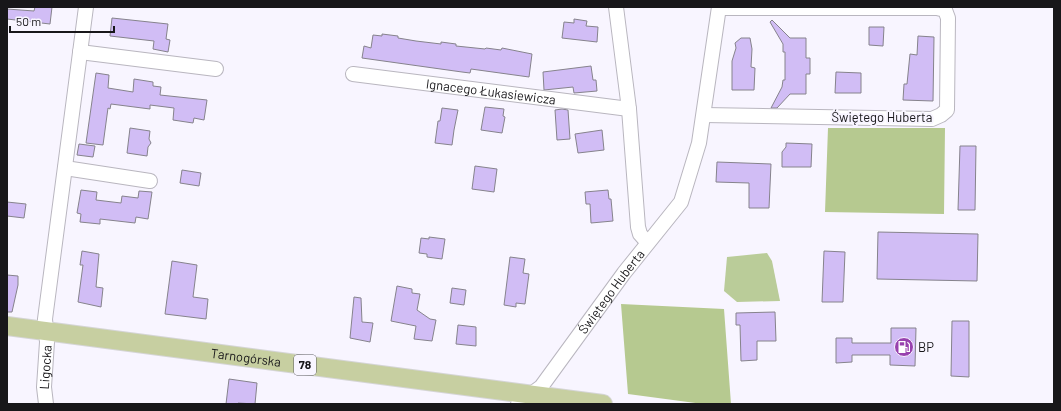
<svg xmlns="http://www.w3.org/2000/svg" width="1061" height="411" font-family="Barlow,sans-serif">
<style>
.green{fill:#bacc99}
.forest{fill:#b6c990}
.building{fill:#d1bdf5;stroke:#86838c}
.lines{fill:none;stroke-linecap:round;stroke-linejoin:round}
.minor-casing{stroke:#b9b6bf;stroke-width:16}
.major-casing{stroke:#d5d5d6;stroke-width:20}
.minor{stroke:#fff;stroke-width:14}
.major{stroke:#c7cfa1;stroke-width:18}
.labels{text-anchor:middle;stroke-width:4;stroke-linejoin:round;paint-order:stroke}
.shield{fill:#f8f5ff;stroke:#5b5a5f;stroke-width:1}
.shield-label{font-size:12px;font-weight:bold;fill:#18171a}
.street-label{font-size:13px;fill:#18171a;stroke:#f8f5ff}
.poi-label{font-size:13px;fill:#18171a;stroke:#f8f5ff;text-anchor:start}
</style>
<rect width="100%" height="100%" fill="#f8f5ff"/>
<path class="green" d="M767,253L772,261L780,301L737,302L724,291L727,257Z"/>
<path class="forest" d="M828,128H945L944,214L825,212Z
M621,304L724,309L731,404H703L628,394Z"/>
<path class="building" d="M35,7H52L50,24L7,19V9L34,11Z
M112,18L168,24L166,39L170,40L168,52L153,49L154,41L110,36Z
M574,19L587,21L586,26L598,27L597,42L562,38L564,22L574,23Z
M772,20L790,38H806V58H810V74H806V94H790L777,108H771L782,87L783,80H785V52H783V44L770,22Z
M869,27H884L883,46L869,45Z
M382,34L398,36V38L416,41L441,44V42L456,44V46L485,49L486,48L501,50L502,48L532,54L529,77L471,69L470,73L462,72L362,58L364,46L371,48L373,35L382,36Z
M918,36L934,37L933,101L903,100L904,84H907L910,54L917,55Z
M741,38H750L752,49L751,67L755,68L754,90H732V61L736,48L735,43Z
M591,66L593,80H596L597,91L574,93L573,87L544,90L543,72Z
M836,72L861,73V93H835Z
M96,73L109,75L108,88L133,92L134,79L153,82V86L161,87L160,95L207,100L204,120L194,118L193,123L173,120L174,108L150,105V109L111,104L110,109L108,108L103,145L86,143Z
M485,107L504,109L503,116L505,117L502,133L481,130Z
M442,108L458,110L454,130L452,145L435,143L438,121H440Z
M562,109L568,110L570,139L557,140L555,110Z
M130,128L150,131L149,139L151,143L148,147L147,156L127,153Z
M602,130L604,150L578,153L575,134Z
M786,143L812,144L811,167H782V152L786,147Z
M79,144L95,146L93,157L77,155Z
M960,146H976L975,210H958Z
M717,162L771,164L769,208H749V183L716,182Z
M475,166L497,169L494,192L472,189Z
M182,170L201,173L199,186L180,183Z
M81,190L97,192L96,200L121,203L122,196L138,198L139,191L152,192L148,219L136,217L135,223L100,219V224L80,222L81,214L77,213Z
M608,190L609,199H611L613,221L591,223L590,204H586L585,192Z
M7,202L26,204L24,218L7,216Z
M878,232L978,234L977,281L877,279Z
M429,237L445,239L442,259L427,257V254L419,253L421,238L429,239Z
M82,251L99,254L96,287L103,288L101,307L78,302L83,265H80Z
M824,251L845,252L843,302H822Z
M510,257L525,259L523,273L529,274L525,304L516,303V307L504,305Z
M172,261L197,265L193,297L208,299L206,319L165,314Z
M7,275L18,276V285L12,312H7Z
M397,286L412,289V293L420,294L417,310L430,319L436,320L432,341L414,339L416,326L391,321Z
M452,288L466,290L464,305L450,303Z
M354,297L361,298L362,322L373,323L370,342L350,338Z
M775,312L776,341H757V360L741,361L740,325H736V313Z
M952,321H969V377L951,376Z
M458,325L476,327V346L456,344Z
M891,328H916L915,366L890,365V355H852V362L836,363V338H852V343H891Z
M229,379L257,383L255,404L238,403V404H226Z"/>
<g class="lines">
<defs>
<g id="minor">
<path d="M616,7L629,109L638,227L640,234L647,242"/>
<path d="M80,52L216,69"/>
<path id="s1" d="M353,74L629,109"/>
<path d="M704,115L932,119L941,115L947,110L948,18L945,10L937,8H719"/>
<path d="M65,168L150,181"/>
<path id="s2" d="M46,404L44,387L47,342L45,319L86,7"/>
<path id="s3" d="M518,404L541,387L624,273L681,202L699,143L719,7"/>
</g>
<g id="major">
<path id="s4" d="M7,326L603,404"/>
</g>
</defs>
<use href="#minor" class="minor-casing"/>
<use href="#major" class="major-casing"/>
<use href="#minor" class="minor"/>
<use href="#major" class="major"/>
</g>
<defs>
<symbol id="fuel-disc" viewBox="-11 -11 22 22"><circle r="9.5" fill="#9841ae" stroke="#f8f5ff"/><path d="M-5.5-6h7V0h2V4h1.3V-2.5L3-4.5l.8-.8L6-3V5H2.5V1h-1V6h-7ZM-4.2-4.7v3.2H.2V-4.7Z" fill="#fff"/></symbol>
</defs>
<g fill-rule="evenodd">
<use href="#fuel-disc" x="893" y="336" width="22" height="22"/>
</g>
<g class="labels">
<rect class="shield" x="294" y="355" width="22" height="20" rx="3"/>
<g class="shield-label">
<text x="305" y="369">78</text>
</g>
<g class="street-label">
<text dy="5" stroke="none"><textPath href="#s1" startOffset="139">Ignacego Łukasiewicza</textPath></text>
<text x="882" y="122">Świętego Huberta</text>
<text dy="5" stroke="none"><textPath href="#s3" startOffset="147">Świętego Huberta</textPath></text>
<text dy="5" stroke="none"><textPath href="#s4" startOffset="241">Tarnogórska</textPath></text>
<text dy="5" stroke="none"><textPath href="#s2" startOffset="37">Ligocka</textPath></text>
</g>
<g class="poi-label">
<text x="918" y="352">BP</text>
</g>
</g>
<rect width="1061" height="411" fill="none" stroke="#18171a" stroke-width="16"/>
<path d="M10 26v6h104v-6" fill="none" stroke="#18171a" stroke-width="2"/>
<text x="16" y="26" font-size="12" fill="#18171a" stroke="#f8f5ff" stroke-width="3" paint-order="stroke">50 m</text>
</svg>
